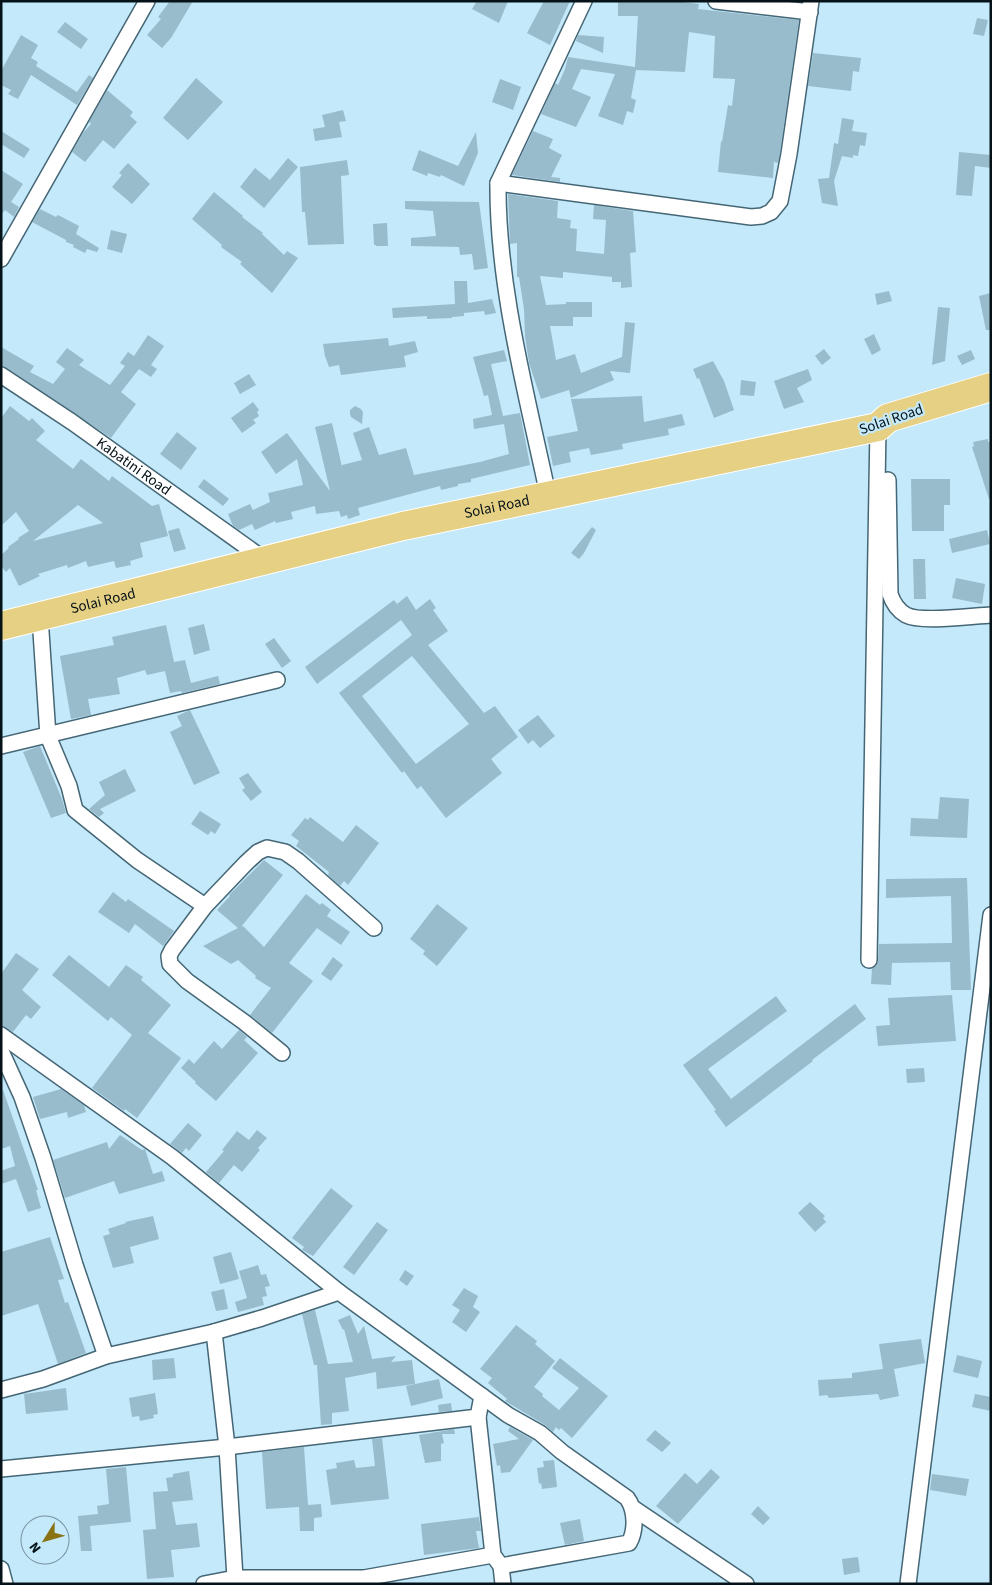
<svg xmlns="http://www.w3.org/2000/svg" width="992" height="1585" font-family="'Source Sans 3',sans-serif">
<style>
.building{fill:#98bccc;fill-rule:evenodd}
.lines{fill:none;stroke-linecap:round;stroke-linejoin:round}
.street-casing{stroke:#456675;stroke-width:18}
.highway-casing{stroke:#fff;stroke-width:30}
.street{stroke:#fff;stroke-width:15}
.highway{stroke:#e6d083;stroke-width:28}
.labels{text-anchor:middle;stroke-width:4.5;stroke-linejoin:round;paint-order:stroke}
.street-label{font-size:15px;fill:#051218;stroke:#c4e9fa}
</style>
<rect width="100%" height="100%" fill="#c4e9fa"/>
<path class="building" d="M170,1H193L171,38L162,48L147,35L161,19L158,17Z
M477,1H508L499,23L472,9Z
M544,1H570L550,45L527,33Z
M618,1H675L699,4L698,9L799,20L780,152L778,163L774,162L773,178L718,172L721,141L722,142L728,105L732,106L735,79L713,78L715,36L689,32L685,72L636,70L631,98L636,100L633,113L627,111L623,125L598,116L615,74L581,69L572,89L591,97L576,127L541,114L555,83L558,85L565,69L568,57L635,67L638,16H618Z
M977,18L988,20L984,36L973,34Z
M65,22L88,39L81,49L57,32Z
M21,35L38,45L31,58L38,62L36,66L77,92L89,75L93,78L77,105L31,75L18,99L8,94L11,90L1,85V71Z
M578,35L604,37L603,53L576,41Z
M813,53L861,58L859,72L853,71L851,91L808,86Z
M196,78L223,102L188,140L163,118Z
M500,79L521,87L513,110L492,102Z
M107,90L133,112L130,116L137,122L114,149L103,140L85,162L72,152L83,133L91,124L89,122Z
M343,110L346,121L339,122L342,137L315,141L313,129L325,127L322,115Z
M842,118L854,120L852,131L867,133L865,146L860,145L858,156L853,155V158L842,156L834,181L838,206L822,203L818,179L829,178L834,143L838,144Z
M1,131L30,149L24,158L1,144Z
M533,131L553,139L549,148L562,155L551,177L560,178V182L512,175Z
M476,132L478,153L464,186L441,175L440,177L428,173L427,176L412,170L419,150L458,166Z
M959,152L991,155V168L975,166L972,196L956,195Z
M288,158L298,167L264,208L240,187L255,168L270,180Z
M347,160L349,175L341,176L344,244L308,245L305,212H302L300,167Z
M128,163L150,184L132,204L112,187L122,175L119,173Z
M1,170L23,184L11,202L19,207L14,217L5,210L1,215Z
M214,192L243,216L242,217L263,233L262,234L284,255L287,251L298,258L272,293L240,264L242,262L221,247L222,245L192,219Z
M508,194L558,201L557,218L571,220L570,228L577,229L576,251L604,254L606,220L593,219L594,205L633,211L636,252L630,253L632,287L621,288V282H612V277L563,272V278L540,276L546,305L566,304V302H592V317H573V326H550L556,360L575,354L581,373L622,357L625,322L635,323L630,373L610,371L614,380L571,398L569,390L541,399L529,363L525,336L524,309L519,277H517V243L510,244Z
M405,201L479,202L488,268L474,270L472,254L460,255L459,247L411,246V238L436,236L433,211L405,209Z
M40,209L56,217L58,215L79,226L76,234L99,248L97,252L87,249L85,253L73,247L74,245L66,242V240L32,222Z
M387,223L388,246H376V245H374L373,224Z
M111,230L127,234L122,253L107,249Z
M454,281H467L468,303L492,299L496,313L485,315L484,311L464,313V316L452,317V318L427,319V316L393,318L392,308L455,304Z
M889,291L892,301L877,305L875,294Z
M991,293V330H986L979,296Z
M938,307L950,308L945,361L932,365Z
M874,334L881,350L872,355L864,339Z
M148,335L164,346L151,365L157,369L151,377L139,369L121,392L136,404L111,438L1,365V347L34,366L30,372L53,384L65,369L56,362L67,348L84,360L79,365L110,385L125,366L120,363L128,352L134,356Z
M388,338L389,346L415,341L418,352L404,356L406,367L341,375L339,365L329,367L325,356L323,344Z
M824,349L831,358L822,365L815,356Z
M504,350L507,361L491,364L503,416L520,413L530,465L471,479V482L458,484V486L441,490L440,486L358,508L360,515L348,519L347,515L341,517L339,511L316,514L315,506L291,512L293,519L276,523L275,521L255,530L252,524L239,530L233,526L228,514L250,504L253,510L270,502L268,493L303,485L297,459L276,474L261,452L287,433L330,491L315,427L332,423L342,467V465L362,460L353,433L369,427L379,455L406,448L414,475L480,462L509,454L504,424L474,429L473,419L492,415L488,395L484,396L473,357Z
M971,350L975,359L962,365L957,356Z
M713,361L724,381L734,410L714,418L699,378L697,379L693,369Z
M808,369L812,380L797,388L804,402L784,409L774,381Z
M249,374L256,385L240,394L234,383Z
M741,380L756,382L754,396L740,395Z
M642,396L644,422L682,414L685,425L668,429L669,435L622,444L623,449L591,455L589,448L569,452L571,462L553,466L547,437L578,431L571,399Z
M253,402L259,410L257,412L259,416L253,420L256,423L242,433L231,418Z
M10,406L29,421L32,418L45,431L36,440L73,469L81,459L109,481L112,476L152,506L159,504L168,536L140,543L143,557L130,561L131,565L116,568L114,561L88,567L86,561L68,568L67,565L38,574L40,576L19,586L10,568L6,572L1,566V555L9,548L8,547L19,539L18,538L29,531L16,512L1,526V418ZM78,505L103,523L33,541Z
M355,406L361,409L363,412L362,424L351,417L350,414V410Z
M177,432L197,448L181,470L160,454Z
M988,439V442L991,441V498L989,499L972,447L974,446L973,442Z
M204,479L229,499L223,506L198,487Z
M911,479H950V505H944V531H912Z
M592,527L596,530L584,553L579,559L571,553Z
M179,528L186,549L174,552L168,531Z
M987,530L990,544L952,553L949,539Z
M913,559H925L926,599H914Z
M956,578L985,584L982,604L952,598Z
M407,596L416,610L430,599L436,608L433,610L448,631L428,645L484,713L495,706L518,737L491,759L502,773L446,818L421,786L417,789L404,771L402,773L339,693L412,635L401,620L317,684L305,667L394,600L397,604ZM412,656L469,724L416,764L362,696Z
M204,624L210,650L194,655L188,628Z
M166,625L174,662L185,660L191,683L218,676L220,684L182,693L181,691L170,693L165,671L147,675L145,670L117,678L120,694L88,699L91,715L71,719L60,656L114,645L112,637Z
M274,638L291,661L282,668L265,644Z
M190,710L220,773L194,785L170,732L182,726L177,716Z
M538,715L555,736L540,748L533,740L528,744L518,730Z
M40,746L62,799L66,813L51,818L23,752Z
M125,769L136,791L100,809L104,813L99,817L89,809L105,795L99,782Z
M248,773L262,792L251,801L242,790L245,788L239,778Z
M940,797L969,799L967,838L910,836L911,818L938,819Z
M200,811L221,824L215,834L211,831L208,835L191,824Z
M310,817L343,842L356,825L379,843L348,885L344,881L340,886L328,875L329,872L296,846L299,841L291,835L305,818L308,820Z
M264,860L283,875L241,927L243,926L264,947L306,894L320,905L322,903L331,910L327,916L350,932L341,945L317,928L289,963L313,981L272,1033L250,1015L271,988L255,978L256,976L238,960L231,964L203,946L238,928L217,910L230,896L229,895Z
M967,878L971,990H951L950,962L892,963L891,985L871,984L872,969L877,965L878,961L879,944L952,943L951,896L886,898V879Z
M113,892L126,902L128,899L174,931L163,946L135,924L129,933L98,912Z
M437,904L468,928L437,966L423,954L425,951L410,939Z
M16,953L39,969L22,990L41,1007L31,1019L26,1015L13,1032L1,1026V974Z
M69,955L109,987L126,965L143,977L141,980L171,1005L148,1033L181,1058L137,1118L125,1109L124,1111L92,1088L132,1035L111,1017L108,1021L52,975Z
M333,957L343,965L331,981L321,974Z
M952,995L956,1041L878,1046L876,1026L890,1025L888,998Z
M776,996L787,1011L708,1069L731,1099L855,1004L866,1019L812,1060L813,1061L726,1127L714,1111L716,1110L683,1065Z
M239,1030L247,1037L244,1040L258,1053L216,1101L195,1083L196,1082L181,1068L189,1059L194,1064L214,1041L222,1049Z
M924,1068L925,1082L907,1083L906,1069Z
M61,1089L84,1105L86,1112L68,1118L67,1112L40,1119L33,1097Z
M3,1090L38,1190H36L41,1208L28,1212L16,1179L1,1184V1171L15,1166L10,1146L1,1149V1091Z
M188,1123L202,1135L189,1151L186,1148L182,1153L170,1144Z
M257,1130L267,1138L258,1148L260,1150L242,1172L234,1165L219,1183L206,1172L224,1151L222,1150L237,1131L249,1140Z
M120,1135L142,1150L145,1149L153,1174L162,1171L165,1181L119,1194L114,1181L65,1198L53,1160L107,1142L109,1149Z
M331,1188L353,1206L313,1256L302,1250L304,1247L292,1238Z
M810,1202L825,1216L823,1218L826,1222L815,1232L798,1213Z
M153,1216L159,1239L130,1247L134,1263L113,1268L103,1236L110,1234L108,1229L126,1223L125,1222Z
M377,1222L388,1230L354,1275L343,1267Z
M50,1237L64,1279L58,1280L65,1303L68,1302L86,1353L58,1364L38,1304L1,1316V1252Z
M231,1252L239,1279L220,1284L213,1257Z
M258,1265L261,1275L266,1274L270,1286L265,1287L267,1296L262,1297L264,1305L238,1312L235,1302L247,1298L239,1271Z
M405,1270L414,1276L407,1286L399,1280Z
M464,1288L478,1296L473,1307L480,1312L466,1332L452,1322L460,1310L452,1305Z
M224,1289L228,1309L216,1311L211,1292Z
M315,1310L328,1364L353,1362L344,1329L343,1330L338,1320L350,1315L358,1334L364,1326L372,1359L396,1356L391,1362L412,1360L415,1384L377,1389L376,1372L345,1378L349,1411L332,1413V1424L321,1425L317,1365H314L302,1314Z
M516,1325L537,1341L535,1344L555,1361L534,1387L543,1394L542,1396L559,1410L579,1388L552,1368L560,1358L608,1396L572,1438L561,1428L559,1430L556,1427L553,1432L545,1425L505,1401L507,1399L488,1383L492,1378L480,1369Z
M921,1339L925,1363L894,1369L899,1396L880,1400L878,1394L829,1398L827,1395L819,1396L818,1380L852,1378V1373L883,1369L879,1344Z
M957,1355L982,1361L978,1378L953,1372Z
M174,1358L176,1378L153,1380L152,1360Z
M439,1379L443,1398L411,1406L406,1386Z
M66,1388L68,1410L26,1414L24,1394Z
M155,1393L158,1414L153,1415L154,1418L140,1421L139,1416L132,1417L129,1398Z
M975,1394L991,1397V1411L972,1407Z
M451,1403L452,1411L439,1412L438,1405Z
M510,1427L533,1440L510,1472L501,1473L500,1465L497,1466L493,1444L519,1439L508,1431Z
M454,1429L455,1434H442L444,1443L441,1444V1461L425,1463L419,1435Z
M655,1430L671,1443L662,1452L646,1440Z
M382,1438L389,1499L331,1505L326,1470L337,1468L336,1463L354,1460L356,1468L375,1466L372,1439Z
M304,1447L308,1505L321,1504L322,1517L314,1518V1531H300L299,1507L266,1509L262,1452Z
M554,1460L557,1487L542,1489L541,1483L539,1484L537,1468L544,1467L543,1461Z
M126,1467L131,1522L90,1526L92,1551H81L78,1516L98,1514L97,1506L109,1504L106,1469Z
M711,1469L720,1477L678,1524L656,1506L685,1473L697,1484Z
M189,1471L193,1500L172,1502L176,1525L197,1523L200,1547L171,1550L174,1577L147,1579L143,1530L156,1529L153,1492L168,1491L166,1478L173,1477V1474Z
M932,1474L969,1479L966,1496L930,1490Z
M758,1506L770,1518L763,1525L751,1514Z
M479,1517L481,1531H476L479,1548L424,1555L421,1524Z
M580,1519L584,1541L565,1545L560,1523Z
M858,1557L860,1572L844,1575L842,1559Z"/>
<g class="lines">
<defs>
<g id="street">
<path d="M716,1L810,12"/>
<path d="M498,183L751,217L762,216L771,212L780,201L789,154L811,1"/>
<path d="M1,259L147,1"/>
<path id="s1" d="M1,375L72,422L265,560"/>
<path d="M888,480L890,594C893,603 897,610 906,615C921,623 971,616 991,615"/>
<path d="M548,495C527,395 497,286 498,183L584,1"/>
<path d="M40,617L48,736L69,786L75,810L137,860L205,906"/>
<path d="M1,746L277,680"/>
<path d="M869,960L878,427"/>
<path d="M1,1035L172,1157L339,1292L508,1415L540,1433L562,1452L627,1498C636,1510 636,1531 629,1543L501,1566"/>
<path d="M1,1051L22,1097L43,1158L75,1265L106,1356"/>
<path d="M282,1053L244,1022L187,981L170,964L169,956L172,950L205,906L246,863L258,852L267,848L285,852L298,861L374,928"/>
<path d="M214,1332L227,1447L235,1578"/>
<path d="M1,1390L43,1379L106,1356L214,1332L262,1318L339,1292"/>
<path d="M478,1417L493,1555L501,1566L503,1584"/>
<path d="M1,1469L227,1447L478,1417L482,1396"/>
<path d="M633,1508L746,1584"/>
<path d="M1,1569L5,1584"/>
<path d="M204,1584L235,1578H364L493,1555"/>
<path d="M908,1584L991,915"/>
</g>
<g id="highway">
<path id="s2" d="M1,626L403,526L878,427L888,418L991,387"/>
</g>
</defs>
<use href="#street" class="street-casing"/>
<use href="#highway" class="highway-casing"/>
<use href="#street" class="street"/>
<use href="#highway" class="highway"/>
</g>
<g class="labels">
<g class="street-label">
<text transform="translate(891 419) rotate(-19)" y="5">Solai Road</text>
<text dy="5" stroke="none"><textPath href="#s1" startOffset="161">Kabatini Road</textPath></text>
<text dy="5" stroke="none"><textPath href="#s2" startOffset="510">Solai Road</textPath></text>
<text dy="5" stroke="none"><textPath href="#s2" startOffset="105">Solai Road</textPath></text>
</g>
</g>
<rect width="992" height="1585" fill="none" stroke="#051218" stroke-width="5"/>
<g transform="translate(45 1540) rotate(233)"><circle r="24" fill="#c4e9fa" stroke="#7893a0"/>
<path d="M0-4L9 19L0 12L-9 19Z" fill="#897214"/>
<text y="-8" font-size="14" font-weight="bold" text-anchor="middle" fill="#051218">N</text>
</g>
</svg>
